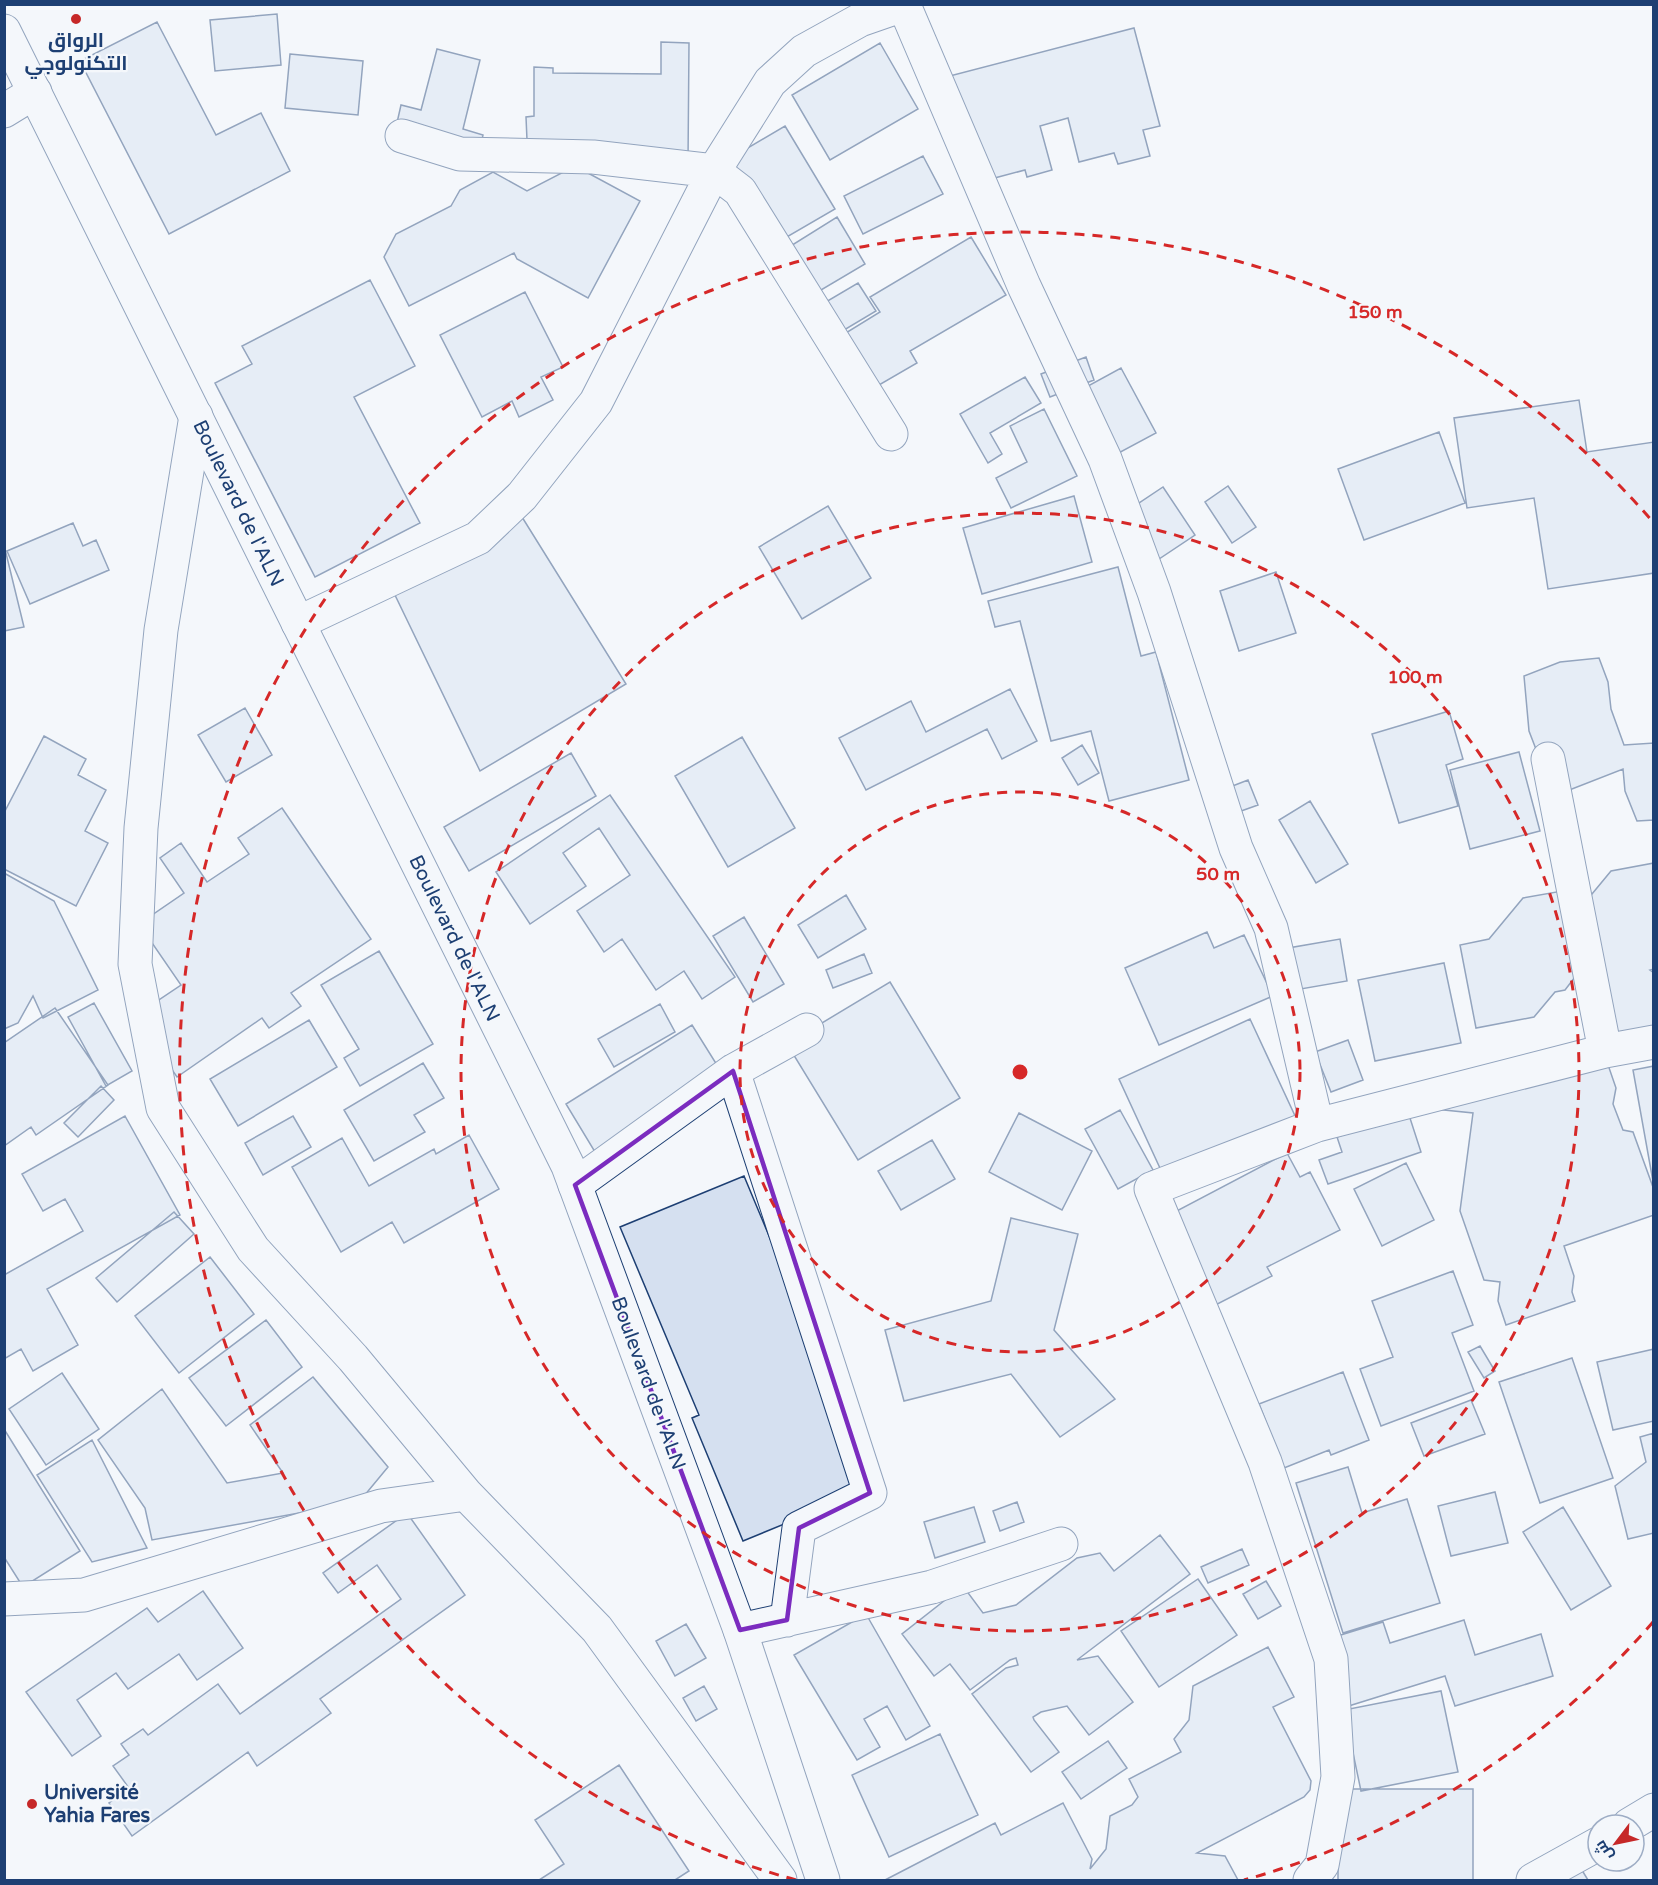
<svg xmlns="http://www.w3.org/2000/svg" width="1658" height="1885" font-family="'Varela Round',Cairo,sans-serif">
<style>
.building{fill:#d5e0f0;stroke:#1d3f73;stroke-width:1.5}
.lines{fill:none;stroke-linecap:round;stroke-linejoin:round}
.minor-casing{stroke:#1d3f73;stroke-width:35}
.primary-casing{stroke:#1d3f73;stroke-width:35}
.minor{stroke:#f4f7fb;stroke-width:33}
.primary{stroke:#f4f7fb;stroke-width:33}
.marked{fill:none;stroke:#7b2cbf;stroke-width:4.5;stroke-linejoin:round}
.ring{fill:none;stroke:#d62828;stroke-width:3;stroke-dasharray:10 8}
.poi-dot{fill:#c62828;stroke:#f4f7fb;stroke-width:2}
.labels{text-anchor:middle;stroke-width:4.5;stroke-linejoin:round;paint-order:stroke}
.poi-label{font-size:20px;font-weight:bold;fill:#1d3f73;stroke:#f4f7fb}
.street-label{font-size:20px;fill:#1d3f73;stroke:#f4f7fb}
.centre{fill:#d62828;stroke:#f4f7fb;stroke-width:3}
.ring-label{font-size:18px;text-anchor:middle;font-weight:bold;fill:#d62828;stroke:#f4f7fb;stroke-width:4.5;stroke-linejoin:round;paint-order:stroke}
</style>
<rect width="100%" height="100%" fill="#f4f7fb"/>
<path class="building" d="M277,14L281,65L215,71L210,20Z
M157,22L216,135L261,113L290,171L169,234L80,61Z
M1134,28L1160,126L1143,130L1150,156L1118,164L1114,153L1079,162L1068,118L1040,126L1052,170L1027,177L1025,170L987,180L942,78Z
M661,42L689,43L688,162L527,140L526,117L534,116V67L553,68V73L661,74Z
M880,43L918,109L830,160L792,95Z
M437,49L480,60L463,129L483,135L478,157L394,136L401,105L421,110Z
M290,54L363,61L358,115L285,108Z
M785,126L835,209L761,252L712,169Z
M923,156L943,194L863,234L844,196Z
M575,166L640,201L588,298L517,259L514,253L409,306L384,257L396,234L451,206L460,190L493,172L527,191Z
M837,217L865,264L816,293L789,247Z
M971,237L1006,295L910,351L917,363L867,392L836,339L880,312L870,297Z
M370,280L415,366L354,397L420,523L315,577L215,383L252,364L242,346Z
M858,283L876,311L819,345L802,316Z
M525,292L563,367L541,377L553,400L519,417L512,401L482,417L440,335Z
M1086,357L1094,380L1050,397L1041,374Z
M1121,368L1156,433L1100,463L1066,398Z
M1025,377L1041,403L990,433L1002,454L988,463L960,414Z
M1579,400L1587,452L1654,442V573L1548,589L1534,498L1467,508L1454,418Z
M1044,409L1077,476L1011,508L996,478L1027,462L1010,426Z
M1439,432L1465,503L1364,540L1338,469Z
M1228,486L1256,527L1232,543L1205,502Z
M1163,487L1195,535L1144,569L1112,521Z
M1074,496L1092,562L982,594L963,528Z
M828,506L871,578L802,619L759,547Z
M522,517L626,684L480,771L394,593Z
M73,523L83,546L96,540L109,570L30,604L7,551Z
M4,545L24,627L4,631Z
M1118,567L1141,656L1156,652L1189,780L1109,801L1091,731L1051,741L1020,621L995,627L988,601Z
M1276,572L1296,633L1239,651L1220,591Z
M1599,658L1608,682L1611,709L1624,745L1654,743V820L1637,821L1625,791L1623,769L1554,796L1529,731L1524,676L1560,662Z
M1010,689L1037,741L1002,759L987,729L866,790L839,738L911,701L926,732Z
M245,708L272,755L226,782L198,735Z
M1449,711L1463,759L1446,765L1458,806L1399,823L1372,734Z
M44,736L86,759L78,775L106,790L85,831L108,843L76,906L4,869V813Z
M742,737L795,828L728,867L675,776Z
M1082,745L1099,773L1078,785L1062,758Z
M1519,752L1540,831L1470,849L1450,770Z
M571,753L596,796L469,871L444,827Z
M1248,780L1258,805L1213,821L1204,797Z
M610,795L735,977L702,999L684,971L656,990L622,939L604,952L577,911L630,875L599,828L563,853L586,886L530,924L496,872Z
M1310,801L1348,864L1316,883L1279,820Z
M282,808L371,939L291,993L301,1006L269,1028L262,1018L177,1077L135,1016L181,985L139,924L184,893L160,858L181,843L207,882L249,854L238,838Z
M1654,863V969L1650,970L1654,973V1025L1648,1032L1596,1042L1578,973L1565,990L1555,992L1534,1017L1476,1028L1460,945L1489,939L1523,898L1562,891L1568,923L1611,871Z
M4,873L54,901L98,990L43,1018L33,996L18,1023L4,1029Z
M846,895L866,929L818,958L798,925Z
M744,917L784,984L753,1002L713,936Z
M1207,932L1214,948L1244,935L1273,996L1159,1045L1125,968Z
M1340,939L1347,981L1272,994L1265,952Z
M379,951L433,1044L360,1086L344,1058L359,1049L321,985Z
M864,954L872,973L833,988L826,970Z
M1444,963L1461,1043L1375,1061L1358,980Z
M890,982L960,1098L858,1160L787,1044Z
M94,1003L132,1071L106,1086L68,1017Z
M660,1004L675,1032L614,1067L598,1039Z
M55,1008L108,1085L36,1135L31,1127L4,1146V1043Z
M1250,1019L1296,1118L1165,1179L1119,1079Z
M309,1020L337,1067L238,1126L210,1079Z
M692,1025L722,1073L595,1152L566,1104Z
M1348,1040L1363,1080L1331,1092L1315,1052Z
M1606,1059L1616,1088L1613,1104L1623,1130L1633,1132L1654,1190V1215L1564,1246L1574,1276L1572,1292L1575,1301L1506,1325L1498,1301L1500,1282L1484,1280L1460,1211L1473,1113L1434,1109Z
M423,1063L444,1098L414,1115L425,1132L374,1161L344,1110Z
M1654,1066V1187L1633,1070Z
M101,1086L114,1100L78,1137L64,1123Z
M1120,1110L1153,1170L1118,1189L1085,1129Z
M1408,1112L1421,1152L1328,1184L1319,1160L1342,1152L1337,1137Z
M1019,1113L1092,1151L1062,1210L989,1172Z
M125,1116L180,1215L47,1289L78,1345L33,1371L21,1349L4,1359V1275L83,1231L65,1199L43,1211L22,1174Z
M293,1116L311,1147L263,1175L245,1143Z
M469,1135L499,1189L404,1243L392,1222L341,1252L292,1167L342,1138L369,1186L434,1149L436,1154Z
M932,1140L955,1179L901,1210L878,1171Z
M1287,1153L1300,1177L1310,1172L1340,1230L1267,1267L1272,1276L1196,1315L1150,1225Z
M1406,1163L1434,1220L1382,1246L1354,1189Z
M744,1176L874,1487L743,1541L692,1418L699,1415L620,1227Z
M174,1212L194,1234L117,1302L96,1278Z
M1011,1218L1078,1234L1054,1330L1115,1399L1060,1437L1011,1374L904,1401L885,1330L991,1301Z
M210,1257L254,1314L179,1373L135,1316Z
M1453,1271L1473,1325L1452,1333L1474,1391L1381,1426L1360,1369L1393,1357L1372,1301Z
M266,1320L302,1367L226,1426L189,1378Z
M1480,1346L1495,1371L1484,1378L1468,1352Z
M1654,1349V1421L1613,1430L1597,1362Z
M1572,1358L1613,1478L1540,1503L1499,1382Z
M1343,1372L1369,1440L1331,1455L1329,1450L1284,1468L1259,1404Z
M62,1373L99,1429L46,1465L9,1409Z
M313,1377L388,1467L359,1502L152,1540L145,1508L98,1440L162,1389L227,1483L283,1473L250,1425Z
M1471,1400L1485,1434L1424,1456L1411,1423Z
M4,1429L80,1551L23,1587L4,1557Z
M1654,1433V1533L1628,1539L1615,1486L1646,1462L1640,1437Z
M92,1440L147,1548L92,1562L37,1475Z
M1348,1467L1362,1513L1407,1499L1440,1603L1343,1633L1296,1483Z
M1495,1492L1508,1543L1451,1556L1438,1506Z
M1017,1502L1024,1522L1000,1531L993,1511Z
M974,1507L985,1542L935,1558L924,1522Z
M1563,1507L1611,1586L1571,1610L1523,1532Z
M407,1513L465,1595L320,1699L331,1713L257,1766L248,1752L132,1836L109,1803L129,1788L113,1766L129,1755L121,1744L143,1729L148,1735L218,1684L240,1714L401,1599L377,1565L338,1593L323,1573Z
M1160,1535L1190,1574L1077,1660L1098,1656L1133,1702L1089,1735L1067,1706L1041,1712L1033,1717L1034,1720L1059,1752L1031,1772L972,1694L1006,1668L1018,1665L1016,1658L1010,1660L970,1690L950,1664L934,1676L902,1634L963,1586L983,1613L1016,1605L1077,1558L1100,1553L1114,1571Z
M1242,1549L1249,1565L1208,1583L1201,1567Z
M1198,1579L1237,1635L1159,1687L1121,1631Z
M1266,1581L1281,1606L1258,1619L1243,1594Z
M203,1591L243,1648L197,1680L179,1654L128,1689L116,1673L77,1700L101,1736L72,1756L26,1692L147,1608L158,1622Z
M866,1614L930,1726L906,1740L887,1706L864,1719L880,1747L857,1760L794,1655Z
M1464,1620L1475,1655L1541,1634L1553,1676L1455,1706L1445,1676L1339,1709L1318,1642L1383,1622L1390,1643Z
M686,1624L706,1658L675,1676L656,1641Z
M1268,1647L1294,1697L1273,1707L1311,1781L1310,1790L1304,1797L1197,1853L1225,1856L1238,1880H885L995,1823L1001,1835L1063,1803L1092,1859L1090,1869L1106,1849L1110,1816L1132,1805L1138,1797L1129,1779L1181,1752L1174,1739L1189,1720L1193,1686Z
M704,1686L717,1709L696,1721L683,1698Z
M1441,1691L1458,1772L1361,1791L1344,1710Z
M940,1734L978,1815L889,1857L852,1775Z
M1108,1741L1127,1768L1081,1799L1062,1772Z
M619,1765L689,1871L675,1880H539L564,1864L535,1820Z
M1338,1789H1473V1880H1338Z
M1577,1862L1588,1880H1545Z"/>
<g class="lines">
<defs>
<path id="minor" d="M900,4L904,5L1024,286L1105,459L1154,592L1236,848L1271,928L1317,1125
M4,111L35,92
M402,136L460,154L593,157L714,171L740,191L891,434
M196,416L161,630L141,828L135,964L163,1108L253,1249L353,1358L466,1494L597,1629L780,1880
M298,623L478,538L522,496L596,402L714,171L770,82L804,51L860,20L906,4
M1548,759L1605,1051
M733,1071L870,1493L799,1528L787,1620
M575,1185L733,1071L807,1030
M4,1599L84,1595L381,1506L466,1494
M740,1630L932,1587L1061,1544
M1629,1825L1654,1810
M1310,1880L1322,1865L1338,1777L1331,1659L1265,1462L1151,1189L1317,1125L1605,1051L1654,1042
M1533,1880L1598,1844"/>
<path id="primary" d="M4,31L568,1166L740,1630L823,1880"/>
</defs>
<use href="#minor" class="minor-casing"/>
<use href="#primary" class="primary-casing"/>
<use href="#minor" class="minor"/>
<use href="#primary" class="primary"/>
</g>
<path d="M0 0H1658V1885H0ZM733,1071L870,1493L799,1528L787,1620L740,1630L575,1185Z" fill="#f4f7fb" fill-opacity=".55" fill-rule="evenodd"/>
<path class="marked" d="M733,1071L870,1493L799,1528L787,1620L740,1630L575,1185Z"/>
<g class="ring">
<circle cx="1020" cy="1072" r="280"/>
<circle cx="1020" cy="1072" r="559"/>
<path d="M1653 1622A839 839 0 0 1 1244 1880M796 1880A839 839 0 1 1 1653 522"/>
</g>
<g class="poi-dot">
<circle cx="76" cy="19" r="6"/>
<circle cx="32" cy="1804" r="6"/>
</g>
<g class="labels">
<g class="poi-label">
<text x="76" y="47">الرواق<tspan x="76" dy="23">التكنولوجي</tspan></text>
<text x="44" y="1799" text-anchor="start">Université<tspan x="44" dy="23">Yahia Fares</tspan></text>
</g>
<g class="street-label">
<text transform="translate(239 503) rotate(64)" y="7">Boulevard de l'ALN</text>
<text transform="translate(455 938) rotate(64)" y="7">Boulevard de l'ALN</text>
<text transform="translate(649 1383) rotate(70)" y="7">Boulevard de l'ALN</text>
</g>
</g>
<circle cx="1020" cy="1072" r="9" class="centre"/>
<g class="ring-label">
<text x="1375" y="318">150 m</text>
<text x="1415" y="683">100 m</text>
<text x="1218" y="880">50 m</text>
</g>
<rect width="1658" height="1885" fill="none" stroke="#1d3f73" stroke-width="12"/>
<g transform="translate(1616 1843) rotate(238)"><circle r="28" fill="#f4f7fb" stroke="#9eadc5" stroke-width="1.5"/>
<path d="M0-4.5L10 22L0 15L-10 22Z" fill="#c62828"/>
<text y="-9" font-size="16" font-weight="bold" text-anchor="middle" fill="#1d3f73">ش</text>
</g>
</svg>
